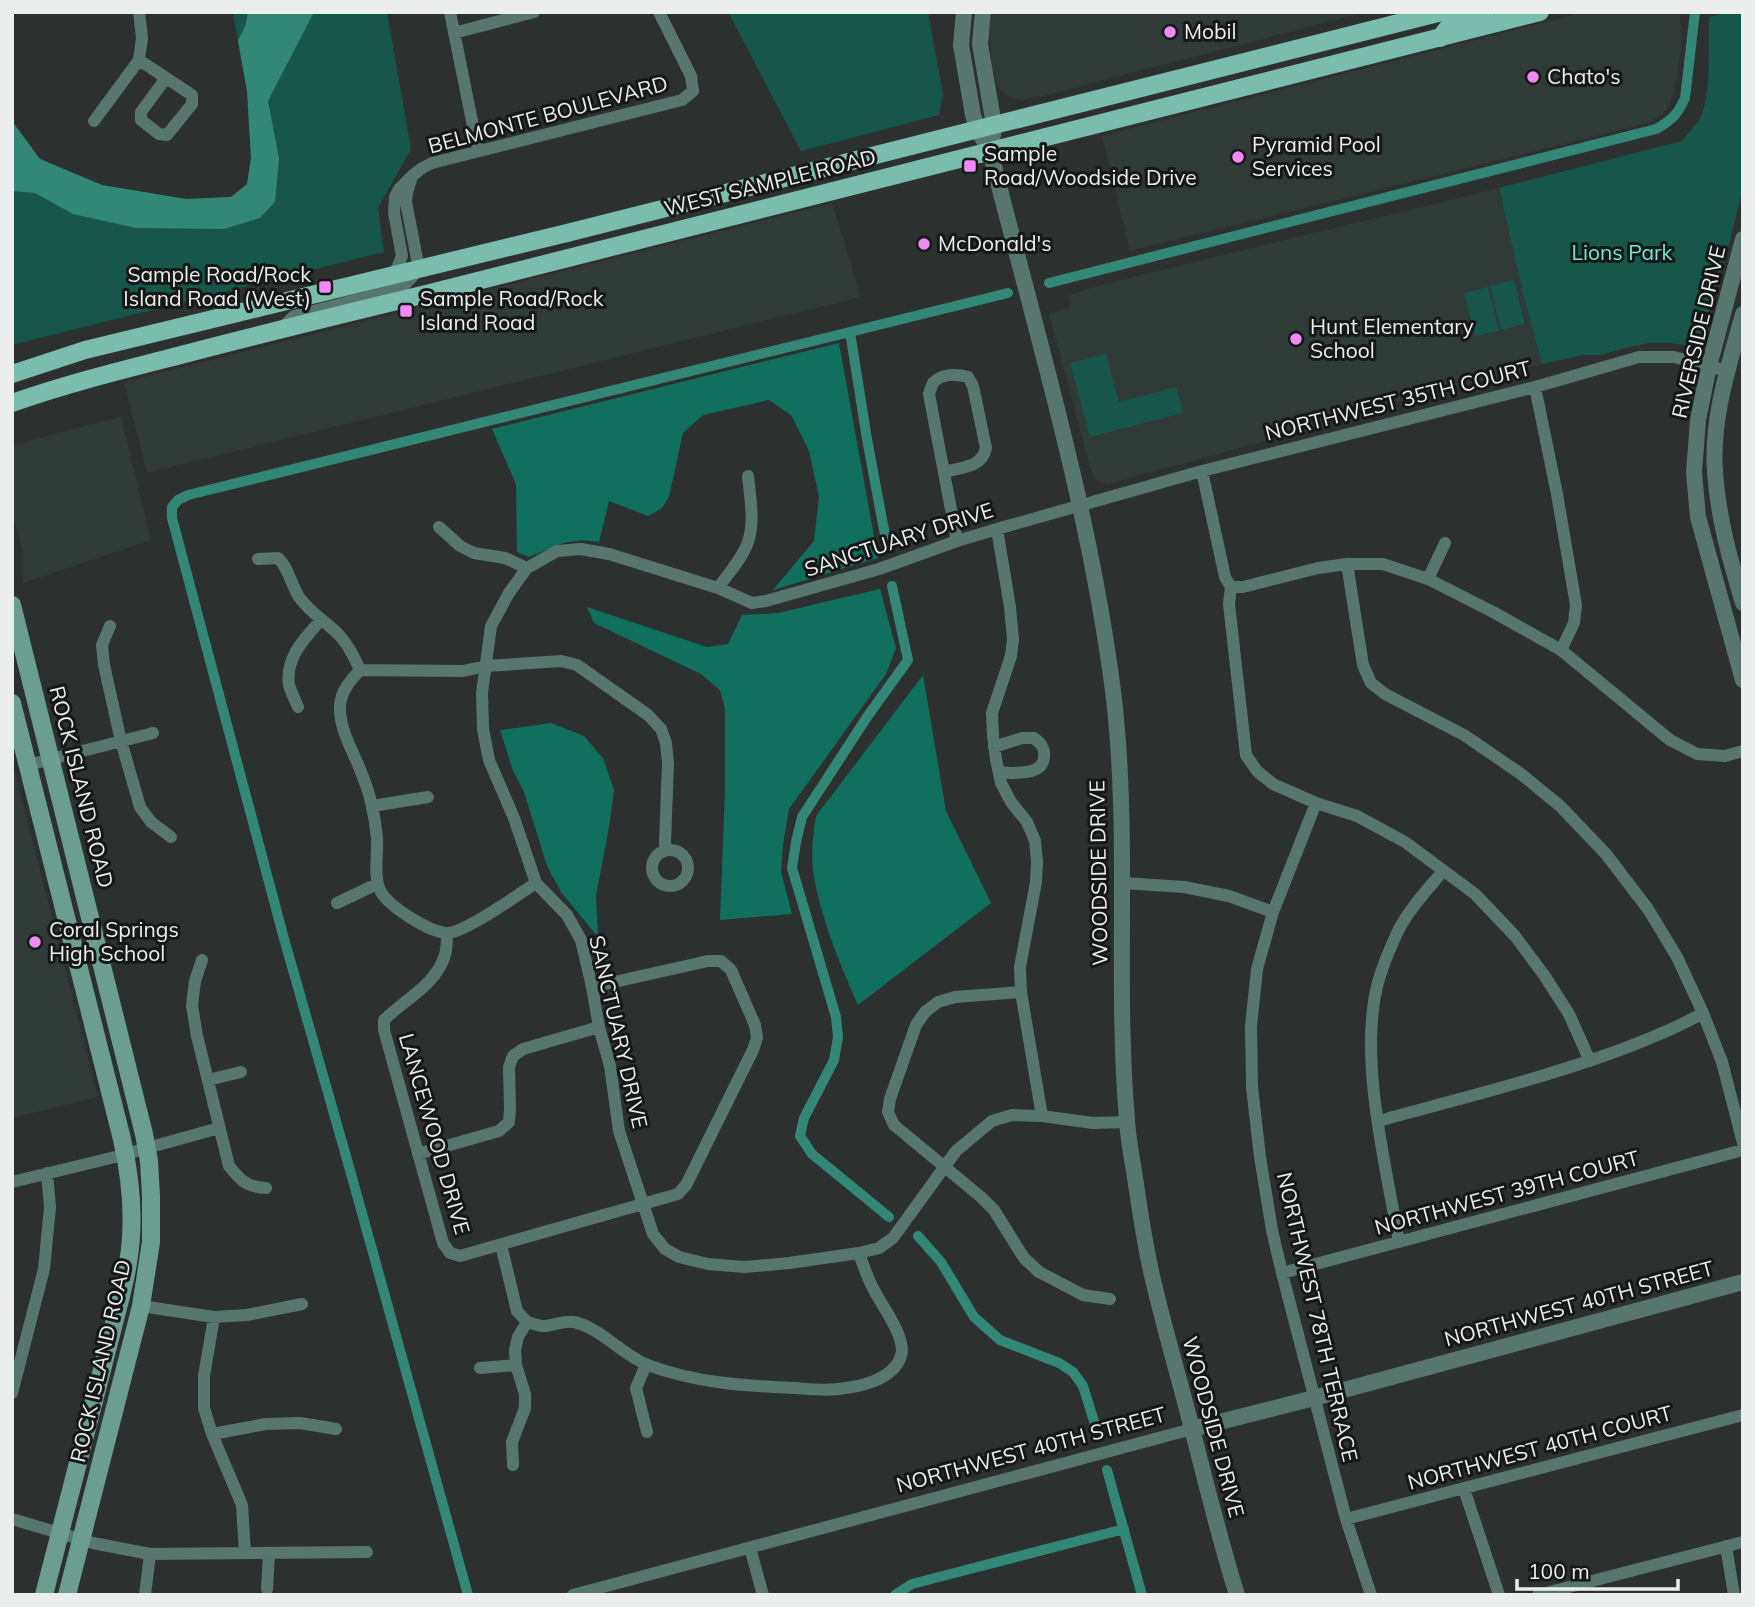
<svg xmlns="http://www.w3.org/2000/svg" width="1755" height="1607" font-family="Mulish,sans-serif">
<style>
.built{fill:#303b38}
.green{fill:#16574a}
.forest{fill:#116f5e}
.water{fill:#338775}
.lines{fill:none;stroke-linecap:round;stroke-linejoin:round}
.canal{stroke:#338775;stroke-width:10}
.minor{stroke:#57776e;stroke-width:12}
.tertiary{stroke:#57776e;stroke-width:16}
.secondary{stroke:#6b9e91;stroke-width:18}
.primary{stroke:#7abdac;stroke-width:18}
.poi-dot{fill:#f28af3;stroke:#161817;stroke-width:2.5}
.labels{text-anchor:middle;stroke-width:6;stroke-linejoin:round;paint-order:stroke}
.poi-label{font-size:21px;fill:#eceeed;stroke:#161817;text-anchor:start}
.street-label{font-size:21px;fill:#eceeed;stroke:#161817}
.park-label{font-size:21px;fill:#72eacf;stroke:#161817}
</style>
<rect width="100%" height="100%" fill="#2c302f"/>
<path class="built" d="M992,12H1366L1050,94L1021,100L1007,96L998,87L992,64L989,32Z
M1584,12H1679L1681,25V50L1677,79L1670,104L1663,114L1648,123L1130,251L1102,136Z
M1499,188L1524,298L1542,364L1360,411L1334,419L1331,426L1281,437L1107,484L1093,478L1049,314L1070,308L1068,295L1108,283Z
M832,203L861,297L147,473L124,382Z
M121,417L151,540L23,583V552L12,511V445Z
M12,760L98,1097L12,1118Z"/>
<path class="green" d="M233,12H387L411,149L378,208L384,252L12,345V121L40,159L102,185L186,199L231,197L247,184L251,158L247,91Z
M728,12H928L943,94L939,115L801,151Z
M1729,12H1743V189L1729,244L1701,338L1693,346L1670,343H1649L1625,348L1601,355H1583L1542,364L1524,298L1499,188L1682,141C1687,134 1694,127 1699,120C1712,98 1708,43 1709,17Z
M1514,280L1525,324L1501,330L1490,286Z
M1488,287L1499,331L1475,336L1464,293Z
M1106,354L1119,402L1176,387L1183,413L1090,437L1070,363Z"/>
<path class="forest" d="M839,343L878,558L773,590L814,541L819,497L809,451L791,415L769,400L703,415L683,433L669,497L662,508L648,516L609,501L599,542L581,540L563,543L529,557L517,552L516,484L492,429Z
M880,589L896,648L886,674L789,809L783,844L781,871L792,914L720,920L725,789V709L720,690L701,674L594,623L587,607L707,647L728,644L742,615L778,613Z
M923,675L946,811L991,903L858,1005C839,962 820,917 813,871C811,853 813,834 816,816Z
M551,723L584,736L603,758L614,790L609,827L596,896L598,937L561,892L547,866L524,792L513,771L500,730Z"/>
<path class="water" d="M248,12H314L268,101L279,158L275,202L260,218L224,229L136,228L73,214L35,193L12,191V121L40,159L102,185L186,199L231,197L247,184L251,158L247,91L238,41L246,24Z"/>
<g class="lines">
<path class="canal" d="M1049,283L1656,129C1671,121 1678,114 1685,98L1695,12
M850,332L867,439L887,546
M889,1217L812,1154L800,1136L804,1118L834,1060L838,1037L836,1017L792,868L796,842L802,817L867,717L908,660L892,586
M918,1236L941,1262L974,1317L1000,1340L1059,1363L1073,1372L1083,1386L1098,1434
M1107,1470L1142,1595
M468,1595L350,1170L283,935L172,518V507L178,500L188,495L1008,293
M895,1595L912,1584L1124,1529"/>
<path class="minor" d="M450,12L478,151
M454,33L534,12
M139,60L192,95V104L167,135L159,134L141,120V112L166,78
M94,121L139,60L142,38L139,12
M394,275L402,256L394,213L395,197L399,189L412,176L422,168L432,163L682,100L693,91L691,76L659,12
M282,328L294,316L402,288L419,269L406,202L407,192L411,180
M1535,387L1557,494L1576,605L1574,623L1561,650
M1202,471L1225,577L1231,587L1229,604L1246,755L1257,771L1273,784L1316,803L1357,816L1405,842L1475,894L1515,936L1544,975L1569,1014L1590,1061
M944,472C961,467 982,468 986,448L973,386L968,377C958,374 941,373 933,383C932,385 930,391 929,394L957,541
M439,527L460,546L474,553L505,558L527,568
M997,529L1010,607L1013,639L1011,656L992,713L993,736L996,759L1001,783L1011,802L1027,822L1035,841L1037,861L1036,882L1020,967L1021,992L1042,1116
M258,559L278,558C289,568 291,585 299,597C310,613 327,622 340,636C349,646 354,657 360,670
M1347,564L1363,665L1371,683L1385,694L1464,735L1521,774L1560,806L1606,854L1648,909L1677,957L1703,1013L1722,1062L1743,1143
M1428,579L1445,543
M1231,587H1243L1318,568L1347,564H1383L1428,579L1493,612L1561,650L1670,740L1697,754L1725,756L1743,751
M718,588C728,574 742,559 748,542C755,522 750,497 748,476
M110,626L102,645L104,665L121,741L140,807L151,822L171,837
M298,707C295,700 291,692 289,685C285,658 304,639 321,620
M994,747L1022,738H1034C1041,743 1045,748 1044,757C1043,777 1013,772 999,773
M28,765L153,733
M1316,803L1273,912L1257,969L1251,1026L1252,1087L1260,1157L1272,1230L1282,1273L1346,1519L1371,1595
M372,806L428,797
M652 868a18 18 0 1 1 36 0a18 18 0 1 1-36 0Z
M536,883C519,894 466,932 448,933C430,933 390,907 381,892C373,877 378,856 377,839C376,827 374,814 371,802C369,792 365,782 361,772C353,750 339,730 340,706C341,691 350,681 360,670L463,671L486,666L561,661L577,665L648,715L661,729L666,743L668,763L665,842L666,850
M1123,883L1184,887L1229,896L1273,912
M337,903L377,884
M447,933C447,940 447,948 445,955C436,985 405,999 384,1020V1030L443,1243L450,1253L460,1256L678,1194L686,1185L753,1050L757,1038L755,1025L731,970L721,961H708L592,987
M202,960L195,981L192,1005L197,1036L229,1166C241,1181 247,1187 266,1188
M1021,992L955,997L938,1002L925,1012L916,1025L890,1099L888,1112L894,1125L981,1197L994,1210L1024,1258L1039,1272L1083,1295L1110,1299
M208,1080L241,1072
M1378,1121C1459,1099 1541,1079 1620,1050C1649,1039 1677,1028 1703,1013
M1127,1122L1093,1123L1042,1116L1012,1115L992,1121L956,1151L893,1238L879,1248L859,1253L789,1263L744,1267L708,1264L679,1257L665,1249L653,1234L619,1131L610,1066L599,1027L592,987L581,940L567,915L536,883L514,818L489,760L483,729L482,693L491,626L509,593L527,568L557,551L581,549L609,554L718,588L752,603L766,601L879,569L957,541L997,529L1202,471L1535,387L1639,357H1674L1727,371
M418,1154L499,1131L509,1122L510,1109L509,1067L513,1056L523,1049L599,1027
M12,1182L115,1157L219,1128
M1399,1242C1386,1166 1359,1061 1377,986C1382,967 1390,948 1398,931C1409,909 1428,889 1443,871
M501,1245L517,1311L527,1322L518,1337L515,1350L516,1365L525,1394V1408L512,1442L513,1465
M1282,1273L1743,1150
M141,1306L214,1317L247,1315L302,1304
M214,1317L204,1376V1408L212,1434L242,1505L245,1553
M527,1322C532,1323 538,1326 543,1326C553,1326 564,1320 574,1322C601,1328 622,1355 648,1365C695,1383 746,1386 795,1388C809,1389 824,1391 838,1389C860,1387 893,1380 901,1356C907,1338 881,1305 873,1288C867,1277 863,1265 859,1253
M646,1365L636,1388L647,1432
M480,1368L516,1365
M12,1393L44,1269L50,1207L47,1173
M212,1434L266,1424L300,1423L336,1429
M1464,1489L1499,1595
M12,1519L93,1543L150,1554L367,1552
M1346,1519L1743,1415
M1726,1546L1734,1595
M750,1548L763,1595
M267,1589L269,1554
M145,1595L150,1554
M573,1595L1192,1429
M1538,1595L1743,1542"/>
<path class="tertiary" d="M964,12L961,45L973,115L977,129L990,151C1036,332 1091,513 1114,699C1130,839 1115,980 1127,1120C1128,1137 1131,1154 1134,1171C1140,1210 1145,1250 1155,1288C1164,1326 1175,1364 1185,1402C1202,1466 1217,1531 1237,1595
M983,12L980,44L994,125L993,135
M1743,239L1709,366L1698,420L1694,472L1698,517L1743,680
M1743,314C1729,365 1711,419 1715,472C1718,517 1730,560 1743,603
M1192,1429L1314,1398L1743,1282"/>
<path class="secondary" d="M12,605L144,1134L149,1161L151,1196V1242L141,1306L67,1595
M12,703L122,1139C131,1179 135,1222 128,1263C126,1275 123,1288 120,1300L44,1595"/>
<path class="primary" d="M1440,38L1453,21L1485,12
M12,374L85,350L567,233L1442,12
M12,403C66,384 122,370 177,356C260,334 343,314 426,294L1540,12"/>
</g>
<g class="poi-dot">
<circle cx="1170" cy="32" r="7"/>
<circle cx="1533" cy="77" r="7"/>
<circle cx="1238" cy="157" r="7"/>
<rect x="963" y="159" width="14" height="14" rx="3.5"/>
<circle cx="924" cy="244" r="7"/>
<rect x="318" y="280" width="14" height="14" rx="3.5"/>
<rect x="399" y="304" width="14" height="14" rx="3.5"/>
<circle cx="1296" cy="339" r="7"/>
<circle cx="35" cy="942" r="7"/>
</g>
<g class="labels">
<g class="poi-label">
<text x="1184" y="39">Mobil</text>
<text x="1547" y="84">Chato's</text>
<text x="1252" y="152">Pyramid Pool<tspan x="1252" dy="24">Services</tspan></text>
<text x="984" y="161">Sample<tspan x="984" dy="24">Road/Woodside Drive</tspan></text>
<text x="938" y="251">McDonald's</text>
<text x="311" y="282" text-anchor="end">Sample Road/Rock<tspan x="311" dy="24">Island Road (West)</tspan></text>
<text x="420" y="306">Sample Road/Rock<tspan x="420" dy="24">Island Road</tspan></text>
<text x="1310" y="334">Hunt Elementary<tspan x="1310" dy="24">School</tspan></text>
<text x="49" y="937">Coral Springs<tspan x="49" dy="24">High School</tspan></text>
</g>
<g class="street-label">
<text transform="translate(548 115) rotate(-15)" y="7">BELMONTE BOULEVARD</text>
<text transform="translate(770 183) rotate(-14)" y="7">WEST SAMPLE ROAD</text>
<text transform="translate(1699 332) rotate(-77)" y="7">RIVERSIDE DRIVE</text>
<text transform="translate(1398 401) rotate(-14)" y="7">NORTHWEST 35TH COURT</text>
<text transform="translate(899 540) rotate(-18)" y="7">SANCTUARY DRIVE</text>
<text transform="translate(81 787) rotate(76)" y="7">ROCK ISLAND ROAD</text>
<text transform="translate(1099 873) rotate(-91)" y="7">WOODSIDE DRIVE</text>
<text transform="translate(618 1032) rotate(77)" y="7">SANCTUARY DRIVE</text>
<text transform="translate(434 1134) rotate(74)" y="7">LANCEWOOD DRIVE</text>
<text transform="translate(1507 1193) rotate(-15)" y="7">NORTHWEST 39TH COURT</text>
<text transform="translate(1579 1304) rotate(-15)" y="7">NORTHWEST 40TH STREET</text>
<text transform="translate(1317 1317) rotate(77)" y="7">NORTHWEST 78TH TERRACE</text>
<text transform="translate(101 1361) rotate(-77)" y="7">ROCK ISLAND ROAD</text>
<text transform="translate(1213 1427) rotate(75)" y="7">WOODSIDE DRIVE</text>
<text transform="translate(1540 1448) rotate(-15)" y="7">NORTHWEST 40TH COURT</text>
<text transform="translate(1031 1450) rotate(-15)" y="7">NORTHWEST 40TH STREET</text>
</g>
<g class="park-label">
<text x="1622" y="260">Lions Park</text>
</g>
</g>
<rect width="1755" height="1607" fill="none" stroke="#eceeed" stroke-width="28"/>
<path d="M1517 1579v10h161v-10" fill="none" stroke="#eceeed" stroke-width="3.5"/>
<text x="1528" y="1579" font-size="21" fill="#eceeed" stroke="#161817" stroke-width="5" paint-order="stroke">100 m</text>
</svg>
